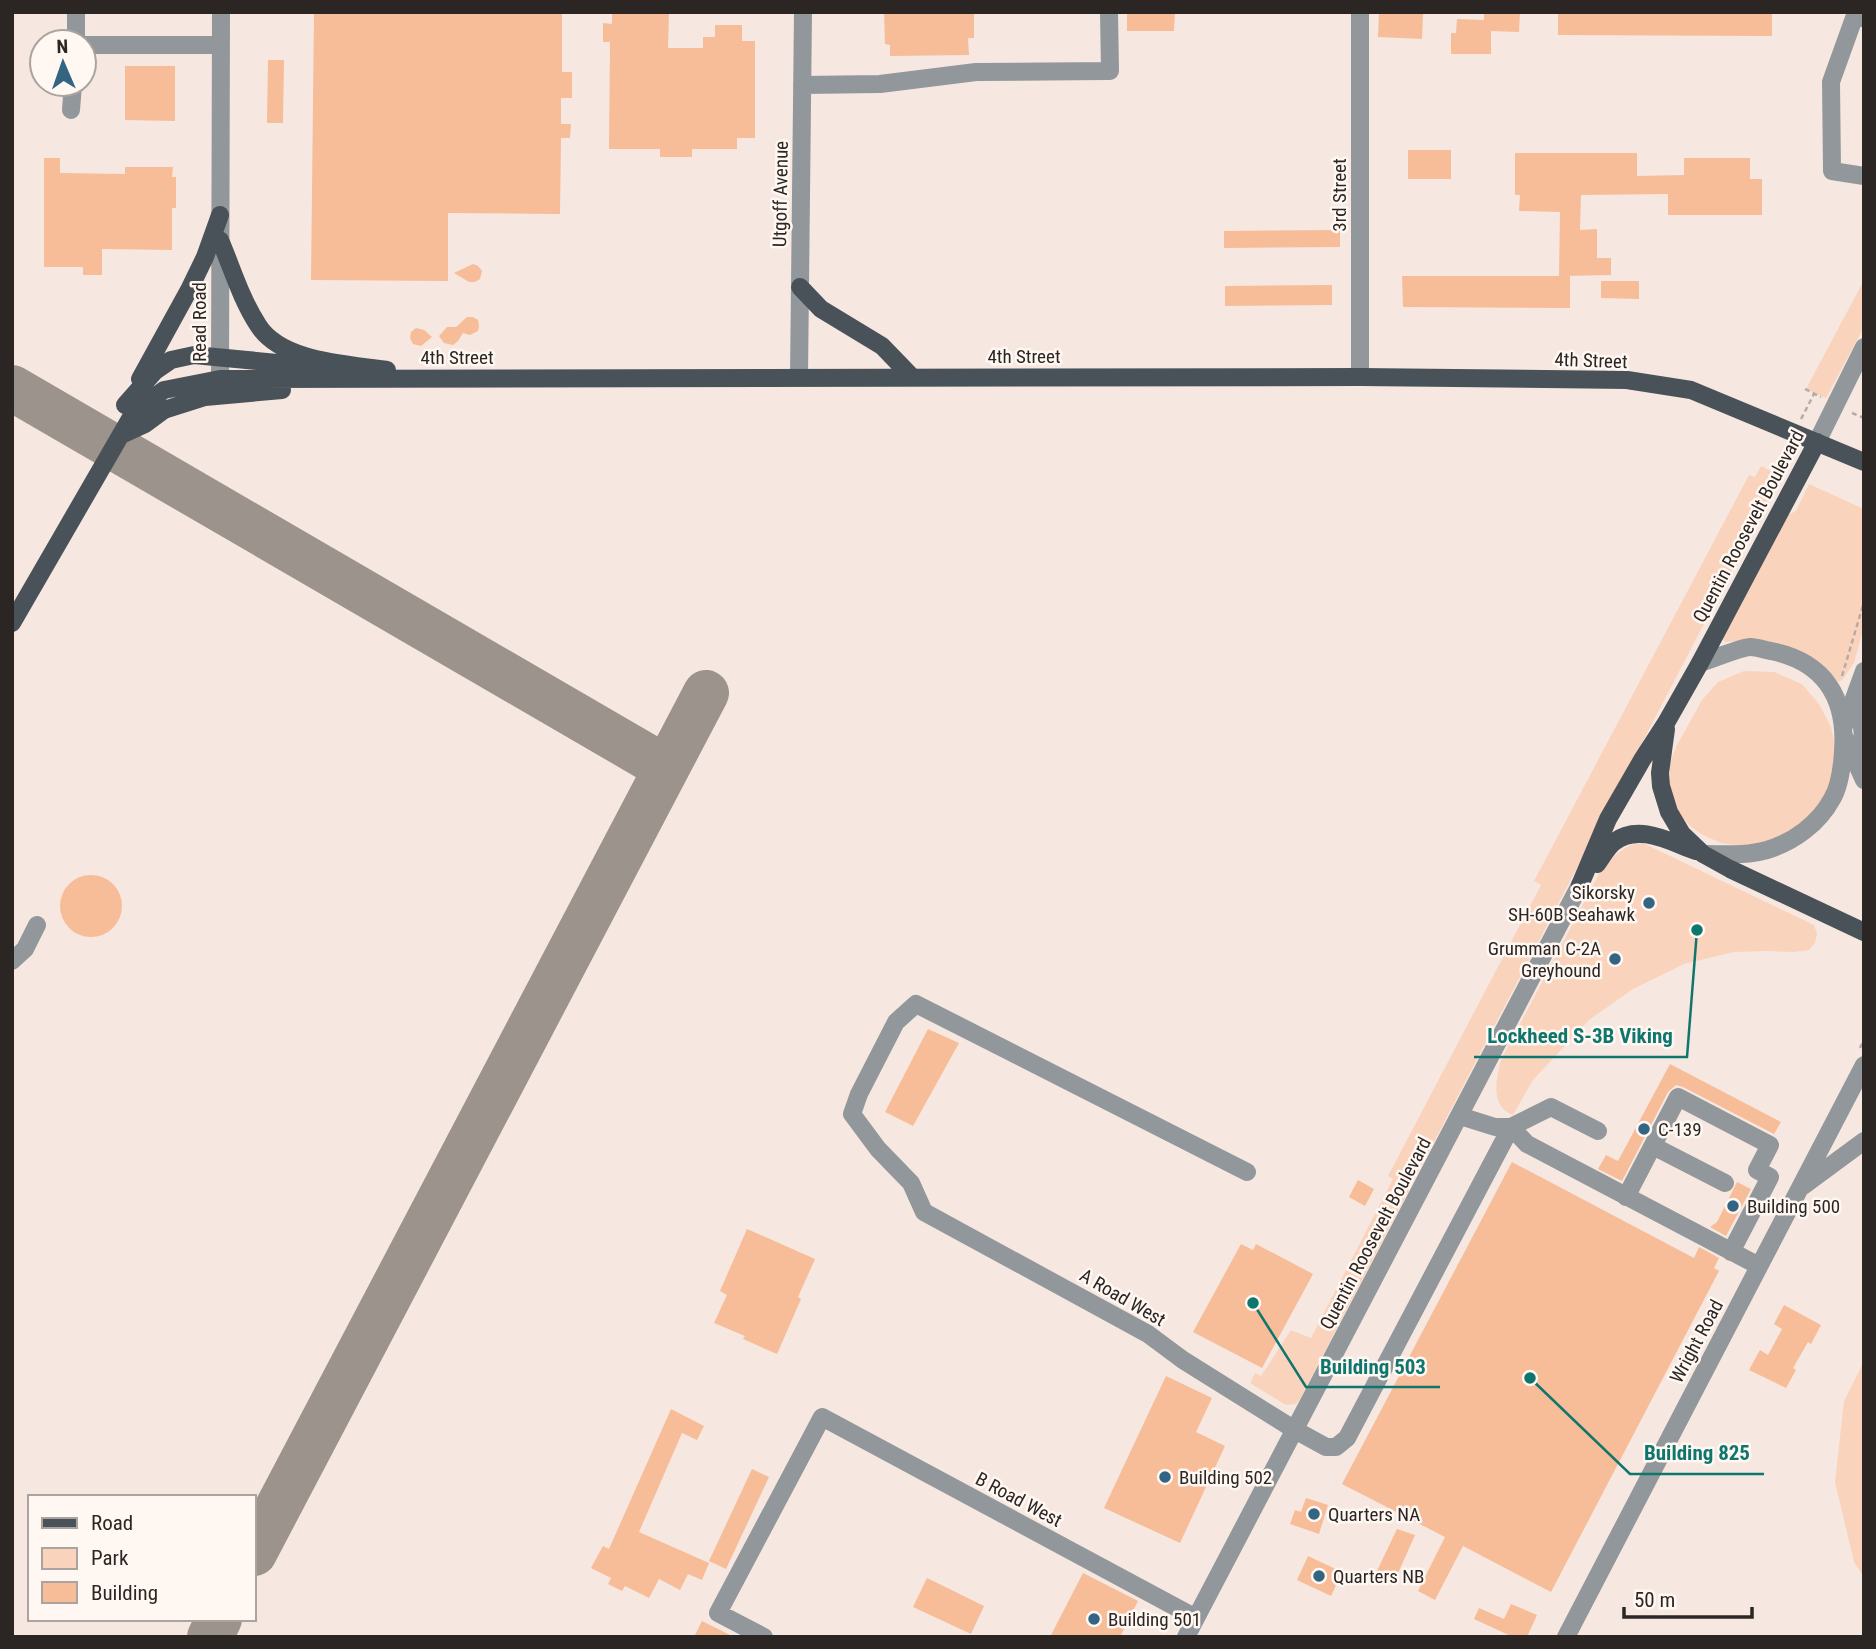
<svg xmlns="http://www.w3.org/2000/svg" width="1876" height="1649" font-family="'Roboto Condensed',sans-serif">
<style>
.green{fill:#fad3bd}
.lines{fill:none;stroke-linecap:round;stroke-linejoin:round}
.taxiway{stroke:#9d938d;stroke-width:46}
.building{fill:#f7bc98}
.path{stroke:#b7aca5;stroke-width:2.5;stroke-dasharray:5 3.5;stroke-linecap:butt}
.minor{stroke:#91979a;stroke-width:18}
.major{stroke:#495258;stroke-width:18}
.poi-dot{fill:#336583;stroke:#fff7f2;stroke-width:2.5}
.labels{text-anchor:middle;stroke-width:5;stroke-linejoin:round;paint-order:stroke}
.street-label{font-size:19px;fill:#2b2623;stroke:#fff7f2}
.poi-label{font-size:19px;fill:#2b2623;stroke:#fff7f2;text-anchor:start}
.leader{fill:none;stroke:#0f766e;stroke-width:2.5}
.callout-dot{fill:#0f766e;stroke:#fff7f2;stroke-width:2.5}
.callout-label{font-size:21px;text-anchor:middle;font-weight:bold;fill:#0f766e;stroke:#fff7f2;stroke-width:5;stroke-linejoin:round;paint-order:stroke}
</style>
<rect width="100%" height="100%" fill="#f6e8e0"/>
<path class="green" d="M1864,280V327L1826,398L1806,389Z
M1761,466L1781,476L1300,1399L1296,1404L1286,1405L1250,1383L1255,1373L1261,1376L1291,1330L1311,1338L1393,1179L1388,1176L1541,885L1534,881L1749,475L1755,477Z
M1809,484L1864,509V627L1854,663L1843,679L1839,682C1816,660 1791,644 1759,641C1748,640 1736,641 1725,642L1722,638L1786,516L1796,511Z
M1744,671L1774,672L1802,684L1819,704L1831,727L1838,758L1830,791L1802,830L1747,847L1721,843L1703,835L1691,827L1679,814L1670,786V763L1676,747L1702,700L1718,682Z
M1634,844H1645L1814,925L1817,934L1815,943L1809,950L1794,952L1767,951L1734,952L1684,964L1633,989L1589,1020L1533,1080L1513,1115C1490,1107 1496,1079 1501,1060L1599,874C1608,861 1618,850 1634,844Z
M1864,1361V1577L1854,1562L1835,1482L1844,1401Z"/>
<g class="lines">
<path class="taxiway" d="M12,388L666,768
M254,1553L706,693
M210,1637L219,1619"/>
</g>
<path class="building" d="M314,12H562V72H572V98H561V124H571L570,138H561L560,214L448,213V281L311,280Z
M612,12H669L668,48H703V37H715V25H742V41H755V138H737V149H692V157H660V149H609L610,42H603V23L612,24Z
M884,12H974V38H968L969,55L890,56V45L885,44Z
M1127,12H1175L1174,31H1127Z
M1379,12L1423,14L1422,39L1378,37Z
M1484,12H1520L1519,32L1491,31V54H1451V33H1456L1457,19L1484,20Z
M1558,12H1772V36L1558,35Z
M268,60H284L283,123H267Z
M125,66H175V121L125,120Z
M1408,150H1451V179H1408Z
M1515,153H1637V176L1684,175V158H1750V179H1762V215H1668V194L1581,195L1580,230L1597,229V258H1611V275L1559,276L1560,212L1519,211L1520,195H1515Z
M44,158H60V173L125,174V167H173L172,177H176V208H172V250L102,249V275H83V267H44Z
M1340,230V247L1224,248V231Z
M473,264L478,266L482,271L480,279L475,282H469L454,273Z
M1402,276H1570V308L1403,307Z
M1601,281H1639V299L1601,298Z
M1332,285V305L1225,306V286Z
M467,317H473L478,320L479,326L478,331L470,335L463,333L458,341L453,345L444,343L439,336L447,327H456Z
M416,328L424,330L432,337L421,346L413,344L410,338L411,332Z
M60 906a31 31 0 1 1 62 0a31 31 0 1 1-62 0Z
M928,1029L959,1043L913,1126L885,1112Z
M1670,1064L1781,1122L1774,1134L1683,1087L1676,1085L1668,1092L1622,1181L1598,1169L1606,1155L1618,1161Z
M1512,1162L1694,1258L1699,1247L1719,1258L1714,1268L1719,1271L1551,1592L1463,1546L1435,1600L1418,1591L1445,1537L1342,1484Z
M1358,1180L1374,1189L1365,1206L1349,1197Z
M1737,1182L1751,1189L1726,1236L1710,1227L1717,1222Z
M747,1229L815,1259L798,1297L801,1299L777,1354L743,1339L745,1336L714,1323L727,1295L720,1291Z
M1241,1244L1253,1250L1256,1244L1313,1274L1262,1368L1193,1332Z
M1784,1305L1821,1325L1811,1344L1808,1342L1793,1368L1796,1370L1786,1388L1749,1370L1760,1350L1768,1355L1782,1329L1774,1324Z
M1166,1376L1212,1398L1196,1432L1225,1446L1180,1543L1104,1508Z
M671,1409L704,1426L697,1440L682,1433L639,1532L709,1563L702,1580L688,1574L680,1590L659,1579L649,1598L625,1586L622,1591L608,1584L611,1578L591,1568L603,1546L609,1549Z
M752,1469L769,1477L726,1569L709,1561Z
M1306,1498L1328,1505L1319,1534L1290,1524L1295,1510L1301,1512Z
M1397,1529L1415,1535L1395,1580L1377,1571Z
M1308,1556L1342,1572L1331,1596L1297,1580Z
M1083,1573L1138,1601L1120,1637H1050Z
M927,1578L984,1606L971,1634L913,1607Z
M1511,1604L1537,1615L1527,1637H1513L1474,1619L1479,1608L1504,1619Z
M702,1621L734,1637H694Z"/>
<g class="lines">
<path class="path" d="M1805,389L1821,397
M1852,413L1864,418
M1801,419L1814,394
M1774,470L1787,447
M1842,676L1864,602
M1860,1048L1864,1040"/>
<path class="minor" d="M1360,12V377
M1864,18H1854L1831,82L1832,171L1864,176
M76,42V12
M84,45H221
M802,85L880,84L976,72L1110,71L1109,12
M71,110L73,84
M799,377L803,12
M220,379L221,12
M1817,442L1864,347
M1700,663C1710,660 1742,647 1750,647C1757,647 1765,650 1771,651C1826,662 1847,699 1843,752C1842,767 1840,786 1832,799C1819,823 1794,842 1767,850C1747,856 1724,854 1703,854
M1864,698L1861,718L1864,745
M1844,726L1864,671
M1845,738L1864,780
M12,961L25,949L37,925
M1460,1116L1495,1127H1511L1551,1107L1598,1131
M1653,1146L1725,1183
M1247,1172L916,1004L896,1022L859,1094L852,1114L878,1149L911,1183L924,1212L1148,1334L1183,1360L1295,1430L1326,1447H1336L1347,1438L1511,1127L1527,1144L1759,1266
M1803,1186L1864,1141
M1626,1197L1678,1097L1770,1145L1757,1170L1770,1177L1731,1252
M764,1637L718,1613L822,1417L1196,1618
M1186,1637L1580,885
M1566,1637L1864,1065"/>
<path class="major" d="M220,240C232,268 241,299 258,325C281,362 347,364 387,370
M800,287L821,309L882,346L912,377
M140,379L190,288L205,257L220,215
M125,405L155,371L171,360L194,355L341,369
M121,435L145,424L164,410L205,397L282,390
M12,623L134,412L164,390L220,379L1360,377L1627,380L1691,390L1864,462
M1666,729L1660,773L1661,786L1669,812L1682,834L1703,854L1730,869L1864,932
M1597,864C1602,857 1607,848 1614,842C1639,823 1670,842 1696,851
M1580,885L1608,819L1642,760L1666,723L1700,663L1817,442"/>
</g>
<g class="poi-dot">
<circle cx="1649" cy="903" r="7"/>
<circle cx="1615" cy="959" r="7"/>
<circle cx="1644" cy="1129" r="7"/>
<circle cx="1733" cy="1206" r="7"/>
<circle cx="1165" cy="1477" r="7"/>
<circle cx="1314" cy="1514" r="7"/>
<circle cx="1319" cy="1576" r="7"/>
<circle cx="1094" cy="1619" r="7"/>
</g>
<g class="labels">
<g class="street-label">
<text transform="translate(780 194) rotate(-89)" y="7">Utgoff Avenue</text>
<text transform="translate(1339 195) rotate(-90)" y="7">3rd Street</text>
<text transform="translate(199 322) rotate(-90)" y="7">Read Road</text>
<text x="1024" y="363">4th Street</text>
<text x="457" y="364">4th Street</text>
<text transform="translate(1591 360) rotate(2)" y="7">4th Street</text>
<text transform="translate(1748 526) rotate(-62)" y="7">Quentin Roosevelt Boulevard</text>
<text transform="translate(1375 1233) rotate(-62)" y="7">Quentin Roosevelt Boulevard</text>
<text transform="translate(1123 1297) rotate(30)" y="7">A Road West</text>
<text transform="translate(1696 1341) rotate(-62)" y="7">Wright Road</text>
<text transform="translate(1019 1499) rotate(28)" y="7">B Road West</text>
</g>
<g class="poi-label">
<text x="1635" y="899" text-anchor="end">Sikorsky<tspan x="1635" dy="22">SH-60B Seahawk</tspan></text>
<text x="1601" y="955" text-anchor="end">Grumman C-2A<tspan x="1601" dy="22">Greyhound</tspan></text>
<text x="1658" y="1136">C-139</text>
<text x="1747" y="1213">Building 500</text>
<text x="1179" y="1484">Building 502</text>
<text x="1328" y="1521">Quarters NA</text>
<text x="1333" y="1583">Quarters NB</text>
<text x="1108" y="1626">Building 501</text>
</g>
</g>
<path class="leader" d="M1697 930L1687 1057H1474M1253 1303L1306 1387H1440M1530 1378L1630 1474H1764"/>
<g class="callout-dot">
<circle cx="1697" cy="930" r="7"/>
<circle cx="1253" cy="1303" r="7"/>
<circle cx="1530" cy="1378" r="7"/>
</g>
<g class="callout-label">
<text x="1580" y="1043">Lockheed S-3B Viking</text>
<text x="1373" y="1374">Building 503</text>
<text x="1697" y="1460">Building 825</text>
</g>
<rect width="1876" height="1649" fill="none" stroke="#2b2623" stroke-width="28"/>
<rect x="28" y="1495" width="228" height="126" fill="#fff7f2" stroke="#aaa39f" stroke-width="2"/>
<rect x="42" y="1518" width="35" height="10" fill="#495258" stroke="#aaa39f" stroke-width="2"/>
<text x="91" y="1530" font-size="21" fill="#2b2623">Road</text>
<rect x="42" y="1548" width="35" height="21" fill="#fad3bd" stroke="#aaa39f" stroke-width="2"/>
<text x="91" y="1565" font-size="21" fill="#2b2623">Park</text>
<rect x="42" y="1582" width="35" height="21" fill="#f7bc98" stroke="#aaa39f" stroke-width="2"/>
<text x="91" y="1600" font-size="21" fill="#2b2623">Building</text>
<g transform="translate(63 63) rotate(358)"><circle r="33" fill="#fff7f2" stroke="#aaa39f" stroke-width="2"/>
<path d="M0-5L12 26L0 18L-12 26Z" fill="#336583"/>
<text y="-10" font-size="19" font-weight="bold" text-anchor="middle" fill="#2b2623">N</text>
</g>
<path d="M1624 1607v10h128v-10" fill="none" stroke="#2b2623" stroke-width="3.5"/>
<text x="1634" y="1607" font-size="21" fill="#2b2623" stroke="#fff7f2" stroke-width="5" paint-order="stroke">50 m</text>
</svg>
